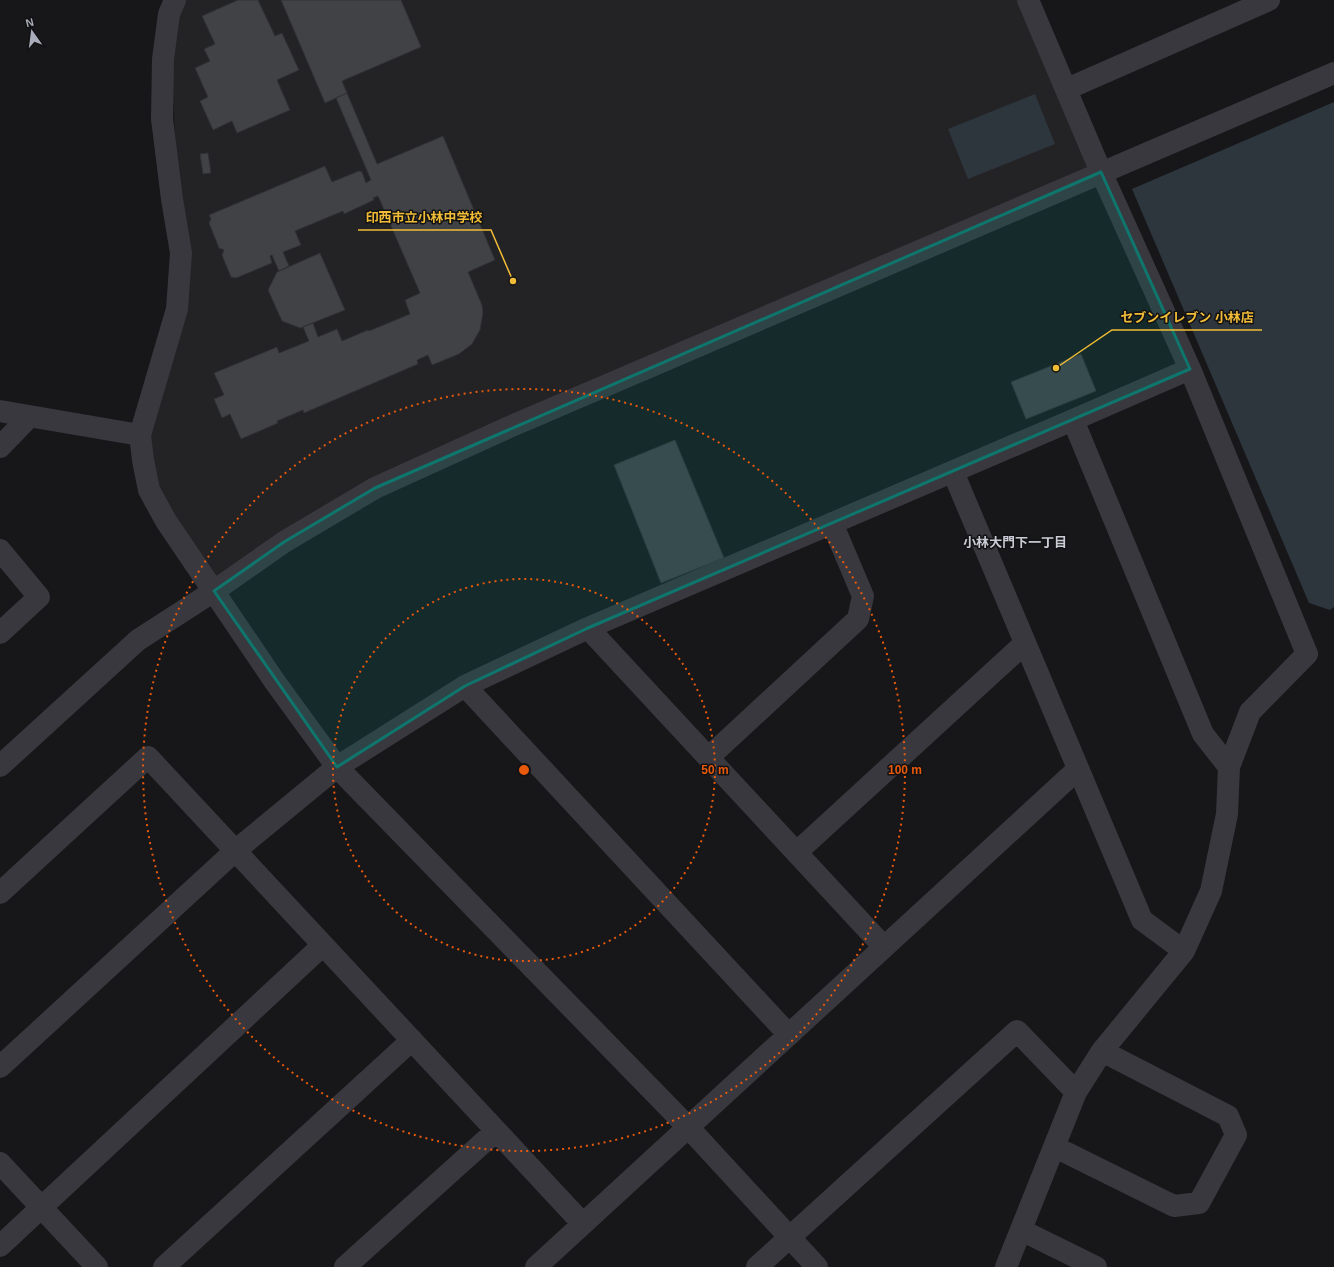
<svg xmlns="http://www.w3.org/2000/svg" width="1334" height="1267" font-family="Helvetica,'Noto Sans JP',sans-serif">
<style>
.built{fill:#232326}
.water{fill:#2d353d}
.building{fill:#414246;stroke:#313135}
.lines{fill:none;stroke-linecap:round;stroke-linejoin:round}
.minor{stroke:#38383e;stroke-width:22}
.marked{fill:#0f766e;fill-opacity:0.2;stroke:#0f766e;stroke-width:3;stroke-linejoin:round}
.ring{fill:none;stroke:#e8590c;stroke-width:2;stroke-dasharray:2 4}
.labels{text-anchor:middle;stroke-width:3;stroke-linejoin:round;paint-order:stroke}
.neighbourhood-label{font-size:13px;font-weight:bold;fill:#caccd5;stroke:#121214}
.centre{fill:#e8590c;stroke:#121214;stroke-width:2}
.ring-label{font-size:12px;text-anchor:middle;font-weight:bold;fill:#e8590c;stroke:#121214;stroke-width:3;stroke-linejoin:round;paint-order:stroke}
.leader{fill:none;stroke:#f1bc36;stroke-width:1.5}
.callout-dot{fill:#f1bc36;stroke:#121214;stroke-width:1.5}
.callout-label{font-size:13px;text-anchor:middle;font-weight:bold;fill:#f1bc36;stroke:#121214;stroke-width:3;stroke-linejoin:round;paint-order:stroke}
</style>
<rect width="100%" height="100%" fill="#171719"/>
<path class="built" d="M178,0H1028L1101,172L442,457L214,591L143,460L181,253L169,14Z"/>
<path class="water" d="M1035,94L1055,144L968,179L948,129Z
M1334,102V607L1330,610L1309,603L1132,189Z"/>
<path class="building" d="M238,0H258L275,36L282,33L299,70L277,80L290,110L237,133L232,121L213,130L200,101L208,97L195,68L210,61L204,49L215,44L202,16Z
M281,0H401L421,47L342,81L347,93L325,103Z
M347,93L377,164L443,136L495,260L468,272L482,305L483,313L480,330L472,344L459,354L432,365L428,355L417,360L418,364L304,413L303,410L277,421L278,423L241,439L230,414L222,418L214,399L224,395L214,373L277,347L279,353L309,341L303,327L313,323L318,337L337,329L342,341L368,330L369,331L410,314L405,300L420,293L378,196L373,198L374,200L344,214L343,211L295,231L301,245L283,252L289,266L279,271L272,255L270,256L272,263L236,278L231,277L222,255L224,250L219,248L209,223L211,219L209,215L325,166L332,182L359,171L362,172L366,183L371,180L336,98Z
M208,153L211,173L203,174L200,154Z
M320,253L345,310L300,328L282,321L268,290L277,272Z
M1081,354L1096,391L1026,419L1011,382Z
M675,440L724,558L661,583L614,465Z"/>
<g class="lines">
<path class="minor" d="M175,0L169,14L163,59L162,119L172,199L181,253L177,309L140,435L143,460L149,490L166,521L275,682L337,767L688,1127L817,1267
M1067,89L1269,0
M0,411L140,435
M1073,420L1203,734L1229,767
M0,447L29,417
M953,472L1142,920L1184,951
M0,550L39,597L0,633
M588,628L884,947
M465,686L789,1035
M709,757L858,619L863,596L832,523
M0,766L138,640L214,591L284,542L375,488L507,428L1334,73
M797,852L1025,643
M0,893L148,757L583,1224
M0,1067L235,851L337,767L465,686L588,628L1073,420L1190,369
M1055,1147L1174,1206L1199,1203L1236,1135L1228,1116L1102,1051
M0,1163L97,1267
M1021,1230L1096,1267
M0,1246L323,945
M164,1267L412,1040
M345,1267L496,1131
M536,1267L1078,769
M757,1267L1017,1031L1076,1092
M1006,1267L1076,1092L1102,1051L1184,951L1211,891L1227,814L1229,767L1250,712L1307,654L1190,369L1101,172L1028,0"/>
</g>
<path class="marked" d="M1101,172L1190,369L588,628L465,686L337,767L214,591L284,542L375,488Z"/>
<g class="ring">
<circle cx="524" cy="770" r="191"/>
<circle cx="524" cy="770" r="381"/>
</g>
<g class="labels">
<g class="neighbourhood-label">
<text x="1015" y="547">小林大門下一丁目</text>
</g>
</g>
<circle cx="524" cy="770" r="6" class="centre"/>
<g class="ring-label">
<text x="715" y="774">50 m</text>
<text x="905" y="774">100 m</text>
</g>
<path class="leader" d="M513 281L491 230H358M1056 368L1112 330H1262"/>
<g class="callout-dot">
<circle cx="513" cy="281" r="4"/>
<circle cx="1056" cy="368" r="4"/>
</g>
<g class="callout-label">
<text x="424" y="222">印西市立小林中学校</text>
<text x="1187" y="322">セブンイレブン 小林店</text>
</g>
<g transform="translate(32 32) rotate(346)" stroke="#121214" stroke-width="3" paint-order="stroke">
<path d="M0-3L7 15L0 10L-7 15Z" fill="#a9adb9"/>
<text y="-6" font-size="11" font-weight="bold" text-anchor="middle" fill="#a9adb9">N</text>
</g>
</svg>
